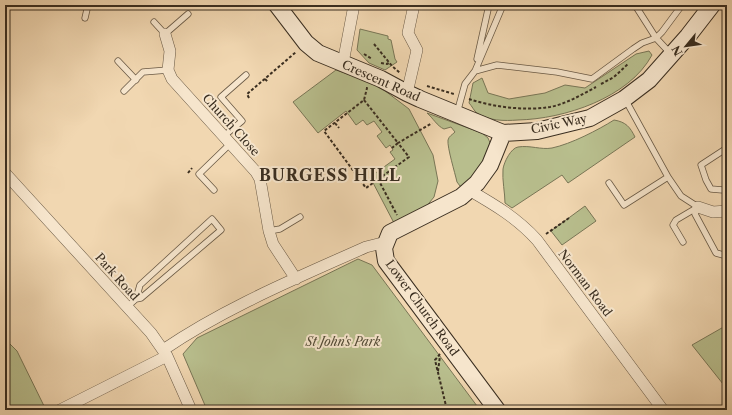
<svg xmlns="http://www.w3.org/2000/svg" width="732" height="415" font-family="'Libre Caslon Text',serif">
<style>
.green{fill:#b8be8d;stroke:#797656}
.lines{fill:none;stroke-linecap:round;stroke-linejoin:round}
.lane-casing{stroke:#685844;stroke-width:7}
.street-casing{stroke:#685844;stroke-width:12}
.secondary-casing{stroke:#3a2e20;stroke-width:18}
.path{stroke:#3a2e20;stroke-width:2;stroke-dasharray:3 2;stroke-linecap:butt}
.lane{stroke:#f6e5cc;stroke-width:5.5}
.street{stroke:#f6e5cc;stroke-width:11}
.secondary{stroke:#f6e5cc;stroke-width:16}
.labels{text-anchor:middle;stroke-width:4;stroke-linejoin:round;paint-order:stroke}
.street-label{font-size:12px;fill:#3a2e20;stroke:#f6e5cc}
.park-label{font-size:12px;font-style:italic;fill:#534b36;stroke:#f6e5cc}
.district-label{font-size:16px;font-weight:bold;letter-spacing:1px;fill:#3a2e20;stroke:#f6e5cc}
</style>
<rect width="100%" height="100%" fill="#f1d7b1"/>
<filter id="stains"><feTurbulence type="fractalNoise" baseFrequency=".005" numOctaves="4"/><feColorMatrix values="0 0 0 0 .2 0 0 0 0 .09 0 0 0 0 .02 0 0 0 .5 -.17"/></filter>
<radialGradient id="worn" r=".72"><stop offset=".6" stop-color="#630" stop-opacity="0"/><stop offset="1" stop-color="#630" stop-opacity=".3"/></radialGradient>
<path class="green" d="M360,29L388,36V39L391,40L395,59L397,62L385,70L369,63L357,50Z
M649,51L652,55C629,98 564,119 518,120C504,121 489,121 477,113C474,111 472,106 469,103L473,83L482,78L488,93L509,99L545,93L565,85L585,88L636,54Z
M336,70L376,84L409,109L433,155L438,181L434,197L425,208L394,223L370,177L395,159L390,152L393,150L390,145L386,148L377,136L382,132L374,121L367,125L363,120L356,125L346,111L318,133L293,102Z
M427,113L482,133L488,138L491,145L479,172L463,187L460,186L457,182C455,173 447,147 448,140C449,136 452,135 455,132L451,127L444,129C437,126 433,118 427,113Z
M614,120C626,122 630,127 635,137L568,183L562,175L512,208L505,203C505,193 502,180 503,169C504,162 511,148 518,147C530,145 541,150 552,148C571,144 598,130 614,120Z
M585,206L596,221L562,245L551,231Z
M358,259L372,265L480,410H207L183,354L197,338Z
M727,325V389L692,345Z
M5,339L17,351L46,410H5Z"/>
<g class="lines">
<defs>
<path id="lane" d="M635,5L656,38L670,53
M85,18L88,5
M154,22L165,34L188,14
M477,59L489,5
M118,61L136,80
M475,71L503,5
M124,91L143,72L168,70
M625,99L668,177L681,196L698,207L695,214L716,253L727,256
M457,113L465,84L475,71L497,65L557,72L592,79L633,49L642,43L656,38L662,32L682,5
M224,136L242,121L221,97L246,75
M727,148L701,165L706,180L711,189L723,190L727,187
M609,183L624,205L668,177
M214,190L199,174L231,143
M269,231L280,229L300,217
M683,242L673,225L676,220L698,207
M127,307L136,299L140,285L212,219L221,230L141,298L136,299"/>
<path id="street" d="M165,34L170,51L168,70L172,79L256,172L260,179L269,231L273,244L296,279
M343,63L354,5
M407,93L417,50L408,33L414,5
M5,173L151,333L167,356L191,410
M469,190C495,205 517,218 537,240L663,410
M698,207L713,212L727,211
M163,350C226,307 297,278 366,247L386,242
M60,410L167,356"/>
<path id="secondary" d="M277,5L306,43L318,53L381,79L407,93L420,99L503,133L537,131L590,118L624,99L649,80L688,36L712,5
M497,410L386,261L384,248L390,233L461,197L477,183L490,165L503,133"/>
</defs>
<use href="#lane" class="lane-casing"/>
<use href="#street" class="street-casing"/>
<use href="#secondary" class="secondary-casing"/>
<path class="path" d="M566,6V5
M374,44L392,66L400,73
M364,54L372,59
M381,63L387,64L389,63
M265,79L268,82
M601,84L614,77L628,64
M427,86L454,94
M366,88H367L364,100L324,131L366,188L409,157L398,143L432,123
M249,98L247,94L296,52
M469,99C493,107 525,111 550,107C566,104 581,95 596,87
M364,100L398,143L392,148
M335,123L339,128
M188,173L192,168
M378,179L397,215
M546,234L569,218
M440,354L435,360L447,410
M438,371L440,356
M32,410L42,406L49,410"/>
<use href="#lane" class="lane"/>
<use href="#street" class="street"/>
<use href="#secondary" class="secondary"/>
</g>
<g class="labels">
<g class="street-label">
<text transform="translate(381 81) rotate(24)" y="4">Crescent Road</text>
<text transform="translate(559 124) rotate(-12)" y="4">Civic Way</text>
<text transform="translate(231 125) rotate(48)" y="4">Church Close</text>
<text transform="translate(117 277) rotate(48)" y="4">Park Road</text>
<text transform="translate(585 283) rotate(53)" y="4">Norman Road</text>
<text transform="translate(422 308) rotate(54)" y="4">Lower Church Road</text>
</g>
<g class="park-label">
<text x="343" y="346">St John's Park</text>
</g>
<g class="district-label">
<text x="330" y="181">BURGESS HILL</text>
</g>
</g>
<rect width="732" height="415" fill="none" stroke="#f1d7b1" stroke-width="20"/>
<rect x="6" y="6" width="720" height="403" fill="none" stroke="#3a2e20" stroke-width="2"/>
<rect x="10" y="10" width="712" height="395" fill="none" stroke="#3a2e20"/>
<g transform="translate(686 46) rotate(241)" stroke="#f6e5cc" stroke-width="3" paint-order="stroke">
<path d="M0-3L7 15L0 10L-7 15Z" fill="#3a2e20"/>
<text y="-6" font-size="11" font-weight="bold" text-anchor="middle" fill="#3a2e20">N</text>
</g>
<rect width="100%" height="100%" filter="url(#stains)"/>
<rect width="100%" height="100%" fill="url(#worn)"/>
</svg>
